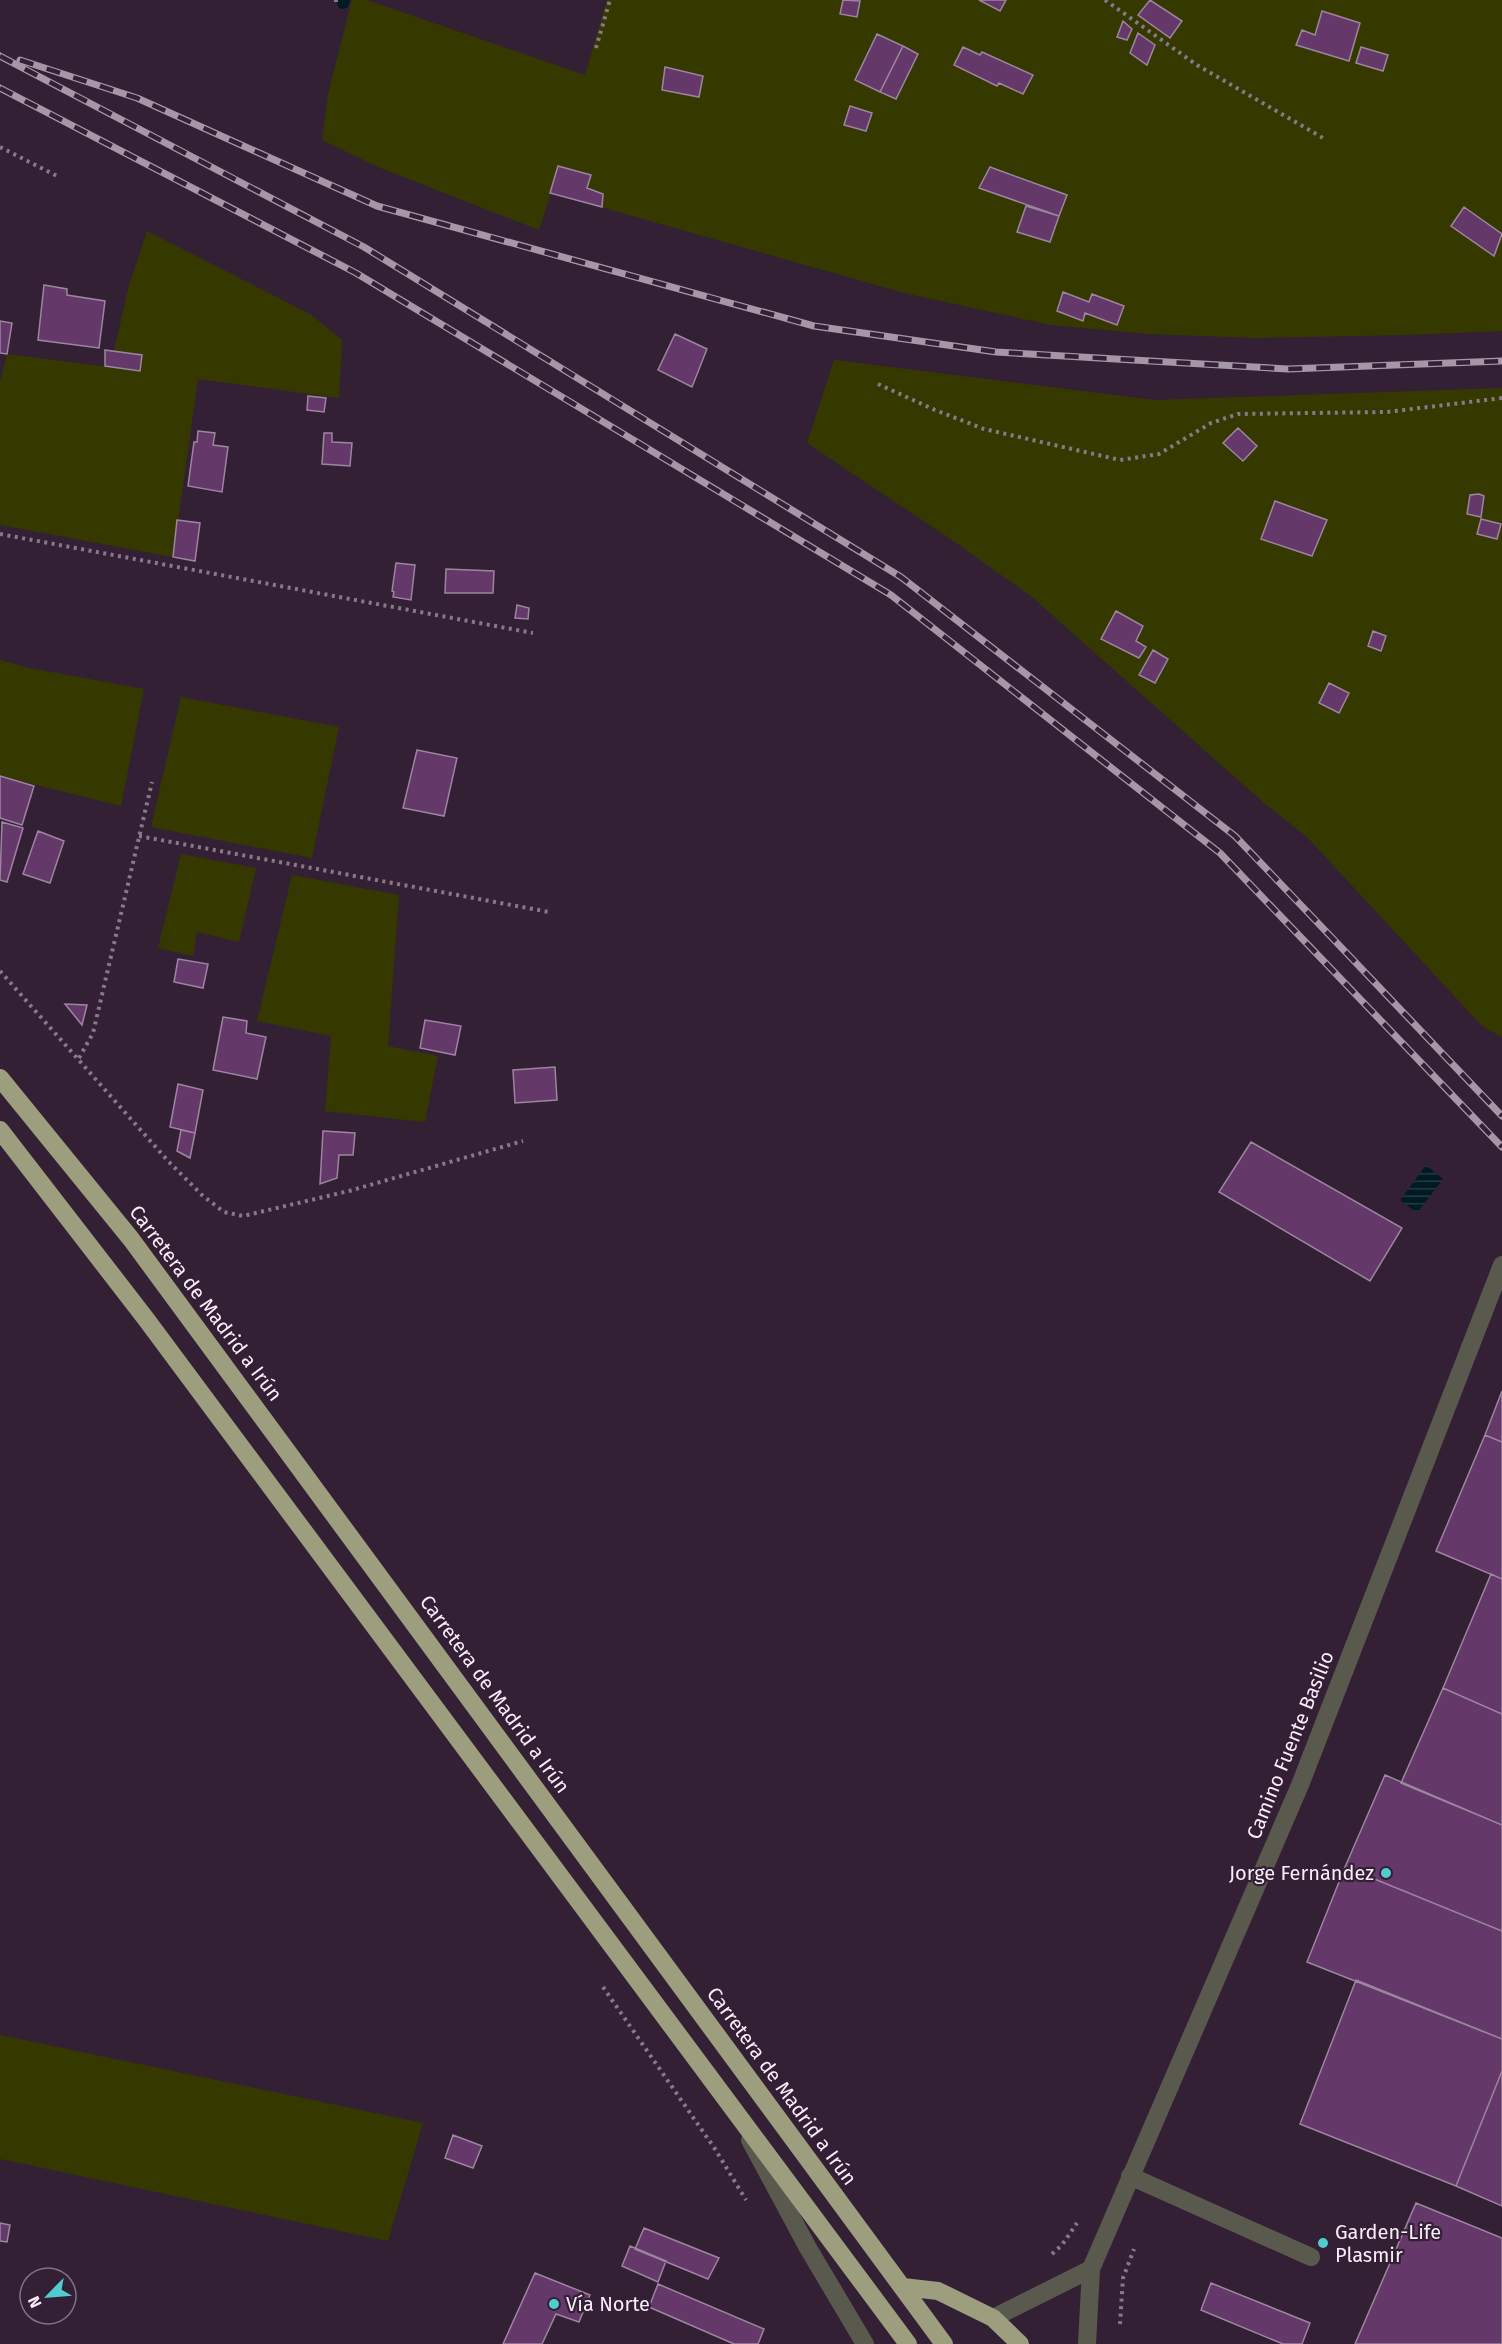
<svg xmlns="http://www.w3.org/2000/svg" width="1502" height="2344" font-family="'Fira Sans',sans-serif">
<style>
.garden{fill:#353900}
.water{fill:url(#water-rules)}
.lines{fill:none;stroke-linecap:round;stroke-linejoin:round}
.stream{stroke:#001a23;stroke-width:12}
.building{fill:#643969;stroke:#9c859f;stroke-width:1.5}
.path{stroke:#89788a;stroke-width:4;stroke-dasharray:3 4.5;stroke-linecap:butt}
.minor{stroke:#595a4d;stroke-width:18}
.highway{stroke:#9d9e7d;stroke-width:18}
.rail-casing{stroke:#a697a8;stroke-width:7}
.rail{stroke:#332035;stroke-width:4.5;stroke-dasharray:14;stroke-linecap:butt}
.poi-dot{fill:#52ccd0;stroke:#332035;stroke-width:2}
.labels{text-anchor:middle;stroke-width:4.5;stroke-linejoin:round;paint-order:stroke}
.street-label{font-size:20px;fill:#fbeefc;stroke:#332035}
.poi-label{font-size:20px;fill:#fbeefc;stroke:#332035;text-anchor:start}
</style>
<defs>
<pattern id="water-rules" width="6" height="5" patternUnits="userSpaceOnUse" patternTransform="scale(1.5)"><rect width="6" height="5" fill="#001a23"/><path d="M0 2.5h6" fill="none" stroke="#263c44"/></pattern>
</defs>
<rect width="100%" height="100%" fill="#332035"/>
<path class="garden" d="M352,0H367L585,75L607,0H1502V331L1405,335L1254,338L1149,334L1051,325L904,293L551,193L539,230L378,167L322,140L328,94Z
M147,231L310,314L342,340L339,398L198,379L173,557L0,525V382L7,354L140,371L142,355L114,351L129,285Z
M834,360L1154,400L1502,388V1037L1482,1026L1307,837L1264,803L1032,597L959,545L807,443Z
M0,660L29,668L144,689L121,806L0,776Z
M181,697L339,727L312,858L151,827Z
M181,854L256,868L239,942L197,932L193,956L158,948Z
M292,875L399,895L388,1046L438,1056L425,1122L325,1111L331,1036L257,1021Z
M0,2035L423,2123L388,2241L0,2159Z"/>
<path class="water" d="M1426,1165L1443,1179L1417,1213L1400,1200Z"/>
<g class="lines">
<path class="stream" d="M343,3L344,0"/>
</g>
<path class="building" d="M843,0L860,1L857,17L840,14Z
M979,0H1006L1000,11Z
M1150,0L1182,21L1170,38L1138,15Z
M1322,11L1360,23L1349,61L1296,45L1302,30L1315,35Z
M1123,21L1132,29L1127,40L1117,37Z
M1138,33L1155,45L1147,65L1130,53Z
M877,34L903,46L880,92L855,80Z
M903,46L918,54L896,99L880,92Z
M963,47L980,55L982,52L1033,75L1023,94L999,83L997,86L954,65Z
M1361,47L1388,55L1383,71L1356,63Z
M665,67L703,76L699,97L662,90Z
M850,106L872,113L866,131L844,125Z
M558,166L591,175L587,188L603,194L602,207L550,193Z
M990,167L1067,195L1059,216L979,188Z
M1026,206L1059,216L1050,242L1017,232Z
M1464,207L1502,234L1494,256L1451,226Z
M44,285L67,289V295L105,301L99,348L38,340Z
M1063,292L1089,302L1092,294L1124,306L1117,325L1085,313L1083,321L1057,311Z
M0,321L12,323L7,354L0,353Z
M675,334L707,349L692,387L658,370Z
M105,350L142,355L140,371L105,366Z
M308,396L326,398L324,412L307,410Z
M1238,428L1257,446L1243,461L1223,443Z
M198,431L215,433L213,445L228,447L222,492L188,486L194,442H197Z
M324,433H332V442L352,443L350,466L322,464Z
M1479,494L1484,496L1481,517L1467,514L1470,495Z
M1275,501L1327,520L1312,556L1261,539Z
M1481,519L1501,524L1497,539L1477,534Z
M177,520L200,523L195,561L173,557Z
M396,563L415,565L411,600L393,597L394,592L392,591Z
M446,569L494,571L493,593H445Z
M517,605L529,608L528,619L515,618Z
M1116,611L1143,626L1136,641L1146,647L1139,658L1101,639Z
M1373,631L1386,636L1381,651L1368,646Z
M1153,650L1168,659L1155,683L1139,675Z
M1329,683L1349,693L1339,713L1319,703Z
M417,750L457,758L444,816L403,808Z
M0,776L34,786L22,825L0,818Z
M2,822L23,828L7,882L0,880Z
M38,831L64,841L50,883L23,874Z
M178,959L208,964L203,988L174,982Z
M65,1004L87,1005L82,1025Z
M223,1017L247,1021L246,1033L266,1037L257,1079L213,1070Z
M425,1020L461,1026L455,1055L420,1048Z
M555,1067L557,1100L515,1103L513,1070Z
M178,1084L203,1090L195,1133L170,1127Z
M181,1130L195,1133L190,1158L177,1151Z
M323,1131L355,1133L353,1155H339L337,1178L320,1184Z
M1251,1142L1402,1228L1370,1281L1219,1192Z
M1502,1391V1442L1485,1435Z
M1485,1435L1502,1442V1579L1436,1551Z
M1491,1574L1502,1579V1714L1443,1688Z
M1443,1688L1502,1714V1825L1401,1783Z
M1385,1775L1502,1825V1931L1345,1867Z
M1345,1867L1502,1931V2039L1307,1962Z
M1356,1980L1502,2039V2071L1456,2186L1300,2124Z
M1502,2071V2206L1456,2186Z
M453,2135L482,2146L473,2168L445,2158Z
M1416,2203L1502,2238V2344H1355Z
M0,2223L10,2225L7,2242L0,2241Z
M644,2228L719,2258L708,2279L635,2249Z
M630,2246L666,2261L658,2282L622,2266Z
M535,2273L590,2295L579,2322L556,2314L542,2344H503Z
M1211,2283L1310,2323L1302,2344H1283L1201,2310Z
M658,2284L764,2329L758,2344H734L649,2307Z"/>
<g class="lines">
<path class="path" d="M1105,0L1197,65L1323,138
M336,2V0
M596,48L610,0
M0,147L59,177
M878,384L935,410L984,429L1120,460L1159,454L1211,423L1238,414L1387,412L1502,398
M0,534L533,633
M139,836L549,912
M0,971L168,1161L202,1195L224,1212L243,1216L349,1191L523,1141
M79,1058L93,1033L152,782
M603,1987L715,2149L746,2200
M1052,2254L1062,2245L1077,2223
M1120,2324L1123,2278L1134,2249"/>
<path class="minor" d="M750,2140L808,2248L865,2344
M1130,2176L1311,2257
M993,2318L1091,2269
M1087,2344L1091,2269L1300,1785L1502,1265"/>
<path class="highway" d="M0,1078L131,1239L944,2344
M0,1130L146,1319L908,2344
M903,2287L938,2291L993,2318L1020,2344"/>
<defs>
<path id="rail" d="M0,56L364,247L901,577L1235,836L1502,1116
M20,60L137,98L377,206L814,326L996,352L1288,369L1502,361
M0,88L356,273L891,595L1220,853L1502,1147"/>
</defs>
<use href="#rail" class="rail-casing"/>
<use href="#rail" class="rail"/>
</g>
<g class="poi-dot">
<circle cx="1386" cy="1873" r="6"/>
<circle cx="1323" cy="2243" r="6"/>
<circle cx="554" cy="2304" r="6"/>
</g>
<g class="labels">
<g class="street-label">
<text transform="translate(206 1303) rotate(53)" y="7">Carretera de Madrid a Irún</text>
<text transform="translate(495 1694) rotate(54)" y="7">Carretera de Madrid a Irún</text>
<text transform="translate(1290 1745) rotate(-68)" y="7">Camino Fuente Basilio</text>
<text transform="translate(782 2086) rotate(54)" y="7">Carretera de Madrid a Irún</text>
</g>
<g class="poi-label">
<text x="1374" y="1880" text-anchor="end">Jorge Fernández</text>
<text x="1335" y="2239">Garden-Life<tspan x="1335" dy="23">Plasmir</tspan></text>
<text x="566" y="2311">Vía Norte</text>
</g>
</g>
<g transform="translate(48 2296) rotate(245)"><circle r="28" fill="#332035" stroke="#837285" stroke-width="1.5"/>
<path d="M0-4.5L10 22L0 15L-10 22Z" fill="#52ccd0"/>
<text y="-9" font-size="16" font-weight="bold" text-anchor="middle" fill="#fbeefc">N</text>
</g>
</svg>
